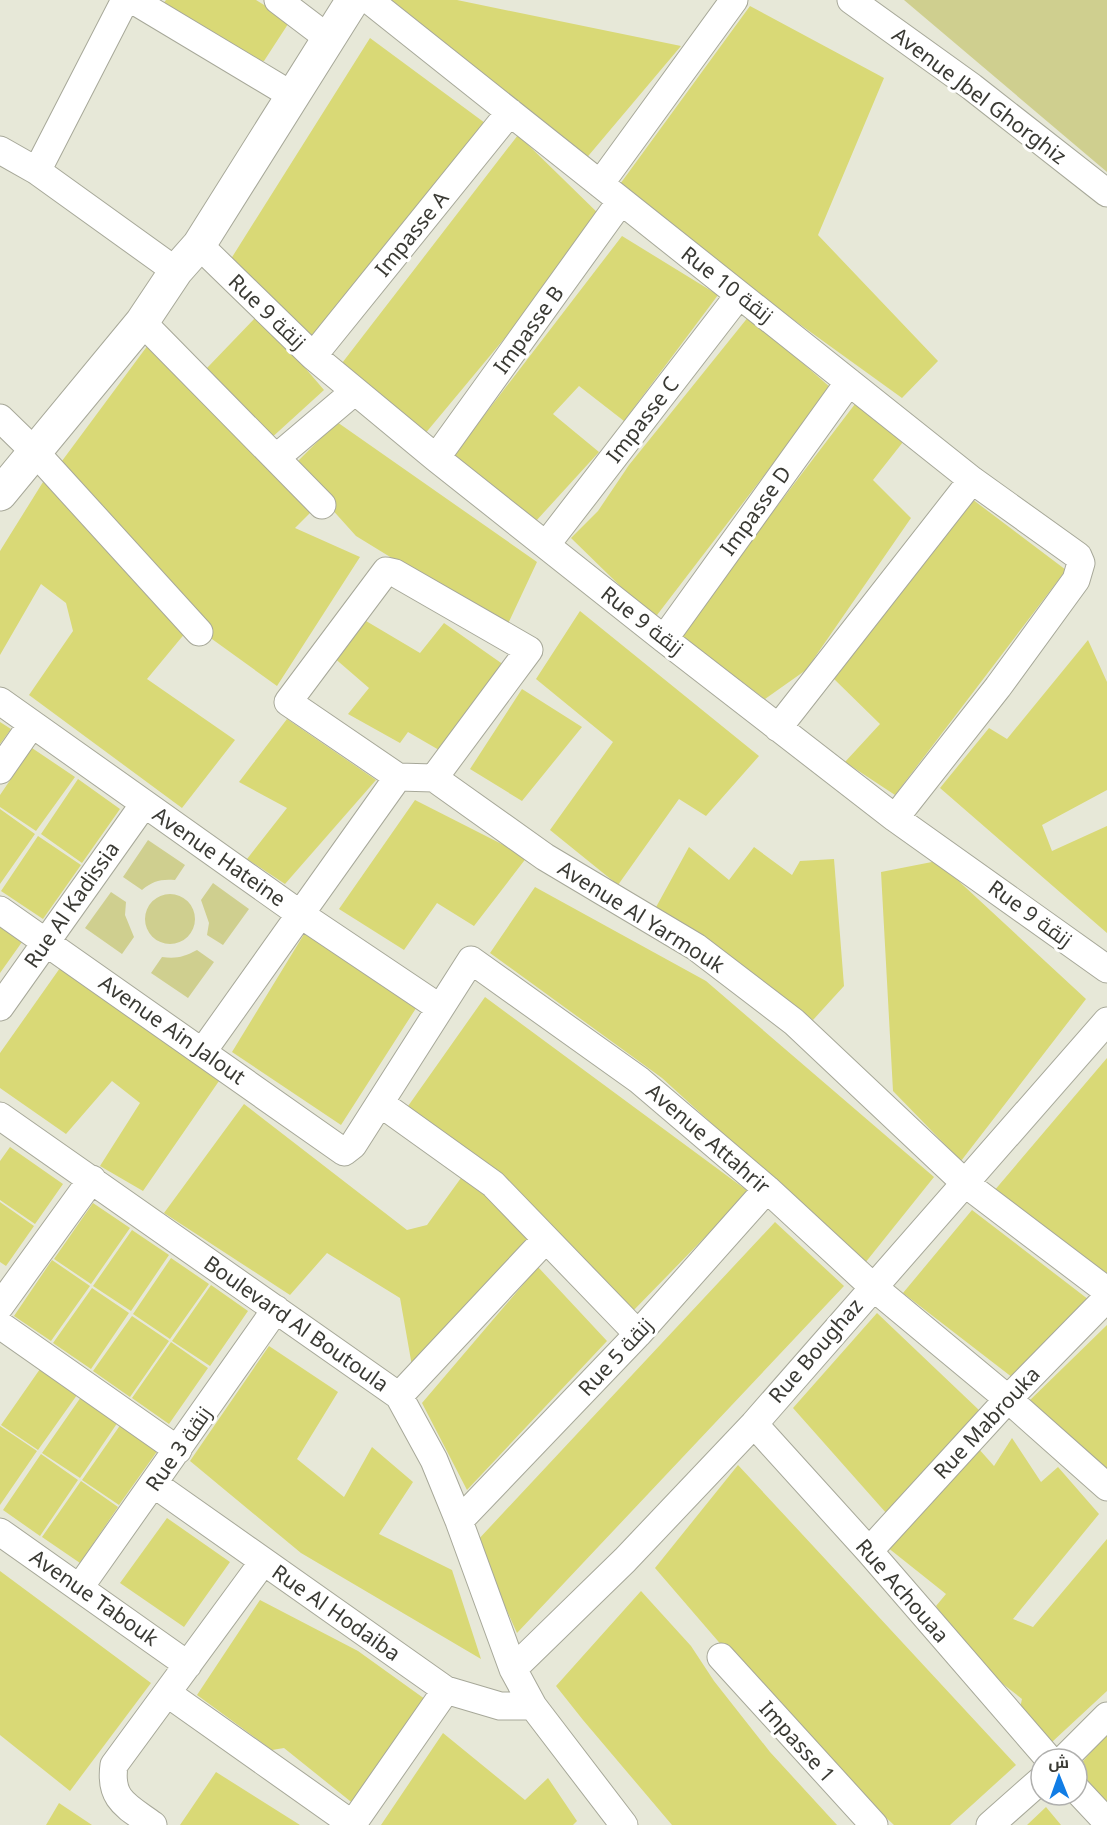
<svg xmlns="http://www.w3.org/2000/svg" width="1107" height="1825" font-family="'Noto Sans',Cairo,sans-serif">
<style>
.green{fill:#cfcf8f}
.building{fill:#d9d976}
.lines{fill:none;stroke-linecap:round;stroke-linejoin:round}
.minor-casing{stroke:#a7a899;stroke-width:29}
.tertiary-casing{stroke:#a7a899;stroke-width:35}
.minor{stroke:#fff;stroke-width:27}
.tertiary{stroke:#fff;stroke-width:33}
.labels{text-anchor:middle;stroke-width:6;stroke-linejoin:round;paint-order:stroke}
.street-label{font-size:21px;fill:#3a3a34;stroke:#fff}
</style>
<rect width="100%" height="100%" fill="#e7e8d8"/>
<path class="green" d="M904,0H1107V172Z
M148,840L185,865L175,880C160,879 153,881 142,890L123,877Z
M213,883L249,909L223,945L207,935L209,923L201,900Z
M111,892L126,902L125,915L134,937L122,954L85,928Z
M145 919a25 25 0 1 1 50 0a25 25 0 1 1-50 0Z
M197,950L214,962L188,998L151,973L162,957C176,959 184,957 197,950Z"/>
<path class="building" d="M166,0H256L290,21L264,61L246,59L160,8Z
M386,0H457L681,46L584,161Z
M750,6L884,78L818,235L938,361L902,398L615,191Z
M370,38L485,123L314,338L229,262Z
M518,135L604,219L424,435L339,367Z
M622,236L718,295L624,421L579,386L553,414L599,452L536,521L453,456Z
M259,314L324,390L268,441L207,368Z
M749,316L831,388L654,619L571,538L598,511L629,465Z
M148,345L318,505L295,528L360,557L277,686L205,634L59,465Z
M855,404L903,442L873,480L911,518L806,670L765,699L679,635Z
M337,422L537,562L506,628L356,536L293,466Z
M48,474L191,626L147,679L235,740L182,808L29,695L73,631L66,603L41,584L0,655V551Z
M972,499L1066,570L895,795L845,762L880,724L833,678Z
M580,611L759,756L706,816L679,799L618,885L550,830L613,742L536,679Z
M361,618L420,653L444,623L504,665L439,750L408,732L400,743L348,714L369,688L332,656Z
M1088,640L1107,682V790L1042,825L1052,851L1107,826V933L940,788L989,728L1007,739Z
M522,689L582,727L522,801L470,769Z
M287,719L376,780L285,884L247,859L287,808L239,782Z
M0,722L11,729L0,744Z
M32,748L75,777L36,831L0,807V795Z
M78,779L120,809L82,863L41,834Z
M415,800L527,857L474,926L437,903L404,950L339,909Z
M0,809L35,834L0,884Z
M38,836L81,865L43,919L1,891Z
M689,847L729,880L754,847L792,875L800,861L834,859L844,986L813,1020L736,962L655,909Z
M937,861L1086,999L961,1161L893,1091L881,872Z
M535,887L706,981L934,1177L865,1263L662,1078L490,953Z
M0,927L22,942L0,973Z
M306,931L420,1002L341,1125L232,1052Z
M60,968L219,1081L143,1191L100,1166L140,1103L112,1081L66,1134L0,1088V1053Z
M485,997L749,1192L630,1314L406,1109Z
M1107,1058V1277L994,1191Z
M244,1104L407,1230L427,1225L466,1171L534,1236L412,1366L400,1298L327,1253L290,1295L164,1213Z
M10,1147L63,1184L35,1224L0,1200V1161Z
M0,1202L34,1226L6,1266L0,1262Z
M93,1203L130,1228L91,1284L54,1259Z
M972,1210L1093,1303L1017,1381L903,1293Z
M775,1222L844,1286L517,1633L476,1542Z
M132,1230L169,1255L131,1311L93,1286Z
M171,1258L209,1284L170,1339L133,1314Z
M52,1260L90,1286L51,1341L14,1316Z
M538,1267L607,1341L467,1490L422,1403Z
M211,1285L248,1311L210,1366L172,1341Z
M92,1288L129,1313L91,1369L53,1343Z
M877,1313L980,1411L887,1514L793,1408Z
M132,1316L169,1341L130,1397L93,1371Z
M1107,1325V1475L1027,1403Z
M171,1342L208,1368L169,1424L132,1398Z
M269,1346L338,1392L297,1459L344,1497L372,1447L413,1482L379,1534L452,1570L481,1659L301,1553L190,1461Z
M40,1369L77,1395L38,1450L1,1425Z
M81,1397L118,1422L80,1478L42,1453Z
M121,1424L158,1450L119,1505L82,1480Z
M0,1426L37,1451L0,1505Z
M1012,1438L1041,1482L1058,1467L1099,1514L1013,1619L1033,1627L1107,1539V1691L1052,1742L1020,1708L1022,1699L980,1666L936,1606L946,1594L887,1547L978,1448L994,1466Z
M41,1454L78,1480L40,1536L3,1510Z
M738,1465L1016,1765L950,1825H894L804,1741L655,1568Z
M81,1481L118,1507L80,1563L42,1537Z
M167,1518L230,1562L184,1627L120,1583Z
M0,1571L151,1683L70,1791L0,1735Z
M641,1591L691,1646L714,1681L770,1752L837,1825H672L583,1720L556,1686Z
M260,1600L358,1651L429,1702L355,1805L284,1748L272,1750L197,1695Z
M443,1733L525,1800L548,1778L577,1821L573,1825H381Z
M1107,1734V1803L1077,1768Z
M216,1772L300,1825H180Z
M59,1803L92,1825H46Z
M1046,1807L1061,1825H1027Z"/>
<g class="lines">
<defs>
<path id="minor" d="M133,0L293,96
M278,0L328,38
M369,0L972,480L1078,556L1081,563L1076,580L998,687L895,818
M851,0L972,87L1107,193
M0,150L37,171L176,271
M37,171L125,0
M600,184L734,0
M199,245L313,356L436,458L664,639L895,818L1107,969
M142,322L322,505
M313,356L510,112
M0,418L36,453L199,632
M277,457L355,391
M436,458L621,201
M546,545L739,295
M664,639L849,382
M0,701L300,914L440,1008
M778,728L972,480
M0,770L32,724
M434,778L529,650L395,573L386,571L288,702L398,777L434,778L545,857L696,947L794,1022L966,1184L1107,1291
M0,910L344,1152L353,1145L471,960L639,1080L767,1189L872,1286L1008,1399L1107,1487
M0,1007L144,804
M203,1051L398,777
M380,1103L493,1184L638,1334
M0,1116L399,1396L434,1460L459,1521L513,1669L533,1706L624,1825
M0,1306L92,1179
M0,1325L178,1450
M399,1396L546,1239
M754,1424L869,1551L1049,1759
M154,1484L446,1690L500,1706H533
M459,1521L638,1334L767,1189
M0,1532L188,1665
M869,1551L1008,1399L1107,1298
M80,1587L276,1309
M721,1657L874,1825
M513,1669L625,1560L754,1424L1107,1021
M167,1693L352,1824
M1064,1759L1107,1716
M1077,1790L1107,1822
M153,1825C127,1806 109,1800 114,1765L263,1562
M352,1825L446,1690
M990,1825L1041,1780"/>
<path id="tertiary" d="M0,494L142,322L176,271L199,245L353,0"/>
</defs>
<use href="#minor" class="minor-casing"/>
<use href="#tertiary" class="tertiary-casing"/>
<use href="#minor" class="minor"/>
<use href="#tertiary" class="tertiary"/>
</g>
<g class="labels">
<g class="street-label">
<text transform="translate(979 96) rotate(37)" y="7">Avenue Jbel Ghorghiz</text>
<text transform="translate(412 234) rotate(-51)" y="7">Impasse A</text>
<text transform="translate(727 285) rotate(38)" y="7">Rue 10 زنقة</text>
<text transform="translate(267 312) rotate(44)" y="7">Rue 9 زنقة</text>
<text transform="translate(529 330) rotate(-54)" y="7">Impasse B</text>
<text transform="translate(643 420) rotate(-52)" y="7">Impasse C</text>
<text transform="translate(756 511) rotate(-54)" y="7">Impasse D</text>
<text transform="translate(642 621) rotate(38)" y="7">Rue 9 زنقة</text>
<text transform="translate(219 857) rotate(35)" y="7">Avenue Hateine</text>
<text transform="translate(72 905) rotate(-55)" y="7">Rue Al Kadissia</text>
<text transform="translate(1030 914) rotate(36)" y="7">Rue 9 زنقة</text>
<text transform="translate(641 917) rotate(32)" y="7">Avenue Al Yarmouk</text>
<text transform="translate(172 1030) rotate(35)" y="7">Avenue Ain Jalout</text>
<text transform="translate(708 1139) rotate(41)" y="7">Avenue Attahrir</text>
<text transform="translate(296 1324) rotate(35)" y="7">Boulevard Al Boutoula</text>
<text transform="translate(816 1351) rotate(-49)" y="7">Rue Boughaz</text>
<text transform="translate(616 1357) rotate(-47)" y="7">Rue 5 زنقة</text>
<text transform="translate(987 1423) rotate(-47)" y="7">Rue Mabrouka</text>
<text transform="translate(179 1449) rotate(-55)" y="7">Rue 3 زنقة</text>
<text transform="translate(902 1591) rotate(49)" y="7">Rue Achouaa</text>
<text transform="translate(94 1598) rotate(35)" y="7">Avenue Tabouk</text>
<text transform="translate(336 1613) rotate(35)" y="7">Rue Al Hodaiba</text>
<text transform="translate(797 1742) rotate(48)" y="7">Impasse 1</text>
</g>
</g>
<g transform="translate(1059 1777) rotate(359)"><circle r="28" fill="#ffffff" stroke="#b0b0ae" stroke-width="1.5"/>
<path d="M0-4.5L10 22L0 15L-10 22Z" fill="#117de5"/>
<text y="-9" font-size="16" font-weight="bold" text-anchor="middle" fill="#3a3a34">ش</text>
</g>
</svg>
